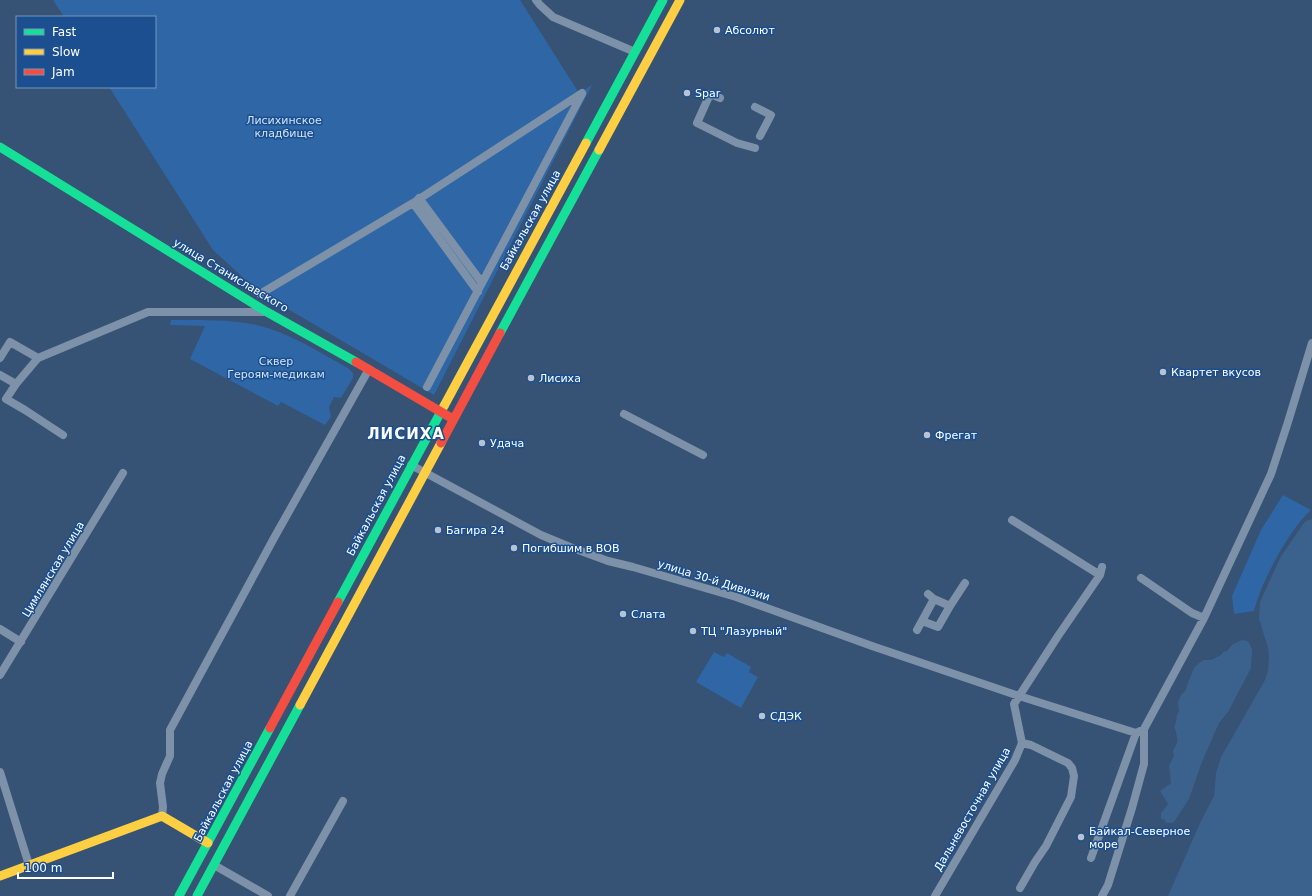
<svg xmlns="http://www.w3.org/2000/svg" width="1312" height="896" font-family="'DejaVu Sans',sans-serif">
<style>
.green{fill:#2f66a5}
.water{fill:#3b618d}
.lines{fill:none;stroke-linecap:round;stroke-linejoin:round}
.street{stroke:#7d92a8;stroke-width:8}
.fast{stroke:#16e098;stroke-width:9}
.slow{stroke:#ffcf43;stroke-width:9}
.jam{stroke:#f24e42;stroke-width:9}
.poi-dot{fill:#b9c2ce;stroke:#1b4f8f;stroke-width:1.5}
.labels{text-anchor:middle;stroke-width:3;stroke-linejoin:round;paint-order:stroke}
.poi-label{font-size:11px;fill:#fff;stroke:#1b4f8f;text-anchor:start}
.park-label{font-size:11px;fill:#cfe3fa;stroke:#1b4f8f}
.street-label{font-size:11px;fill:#fff;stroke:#1b4f8f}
.district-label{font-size:15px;font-weight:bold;letter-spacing:1px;fill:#fff;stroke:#1b4f8f}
</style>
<rect width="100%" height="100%" fill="#365274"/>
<path class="green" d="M53,0H520L579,93L592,85L434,395L259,292L213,250L109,87H155V17H64Z
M171,320C197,320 232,319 257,325C290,333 319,352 348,368L353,373V378L341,398L334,397L329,407L331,417L325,425L281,402L278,406L190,359L205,326L170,325Z
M1283,495L1311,510C1288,531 1262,581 1254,611L1234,614L1232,596L1261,530Z
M714,652L724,657L727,653L751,667L749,672L758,677L741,708L696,682Z"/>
<path class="water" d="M1312,519V896H1168L1200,823L1214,796L1216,773L1221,757L1265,680L1268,671L1269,657L1268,648L1259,619L1260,602L1280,558L1303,524L1306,521Z
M1242,640L1248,641L1252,649L1251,668L1228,712L1219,723L1202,762L1189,799L1174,822L1170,823H1166L1165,820L1161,819V813L1168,804L1160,791L1171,783L1169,766L1174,756L1173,750C1180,741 1177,736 1174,726C1178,721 1175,716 1179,711L1178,702L1181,695L1186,690L1187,685L1194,668L1199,663L1204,660H1211L1221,655L1223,652L1227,651L1233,644Z"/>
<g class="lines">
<path class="street" d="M536,0L540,5L553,17L635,52
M720,98L710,94L697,123L737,143L755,148
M755,107L771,115L760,136
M419,198L482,283
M413,203L478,292
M260,294L413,203L582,93
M0,358L10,342L38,358L148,312H266
M0,375L16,384L6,399L25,410L63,435
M16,384L38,358
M427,387L582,94
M624,414L703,455
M411,465L541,535L570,547L608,561L633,567L736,597L872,646L1019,696L1136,733L1144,729
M1012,520L1100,575
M1141,578L1192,613L1204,618
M950,606L965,583
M922,621L938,627L950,606L934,599
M0,629L21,642
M917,630L934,599L928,594
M0,675L123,473
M0,772L29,865
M162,816L163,807L160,783L162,774L170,756V730L274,538L369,369
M1091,858L1136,733
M214,865L268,896
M1020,888L1035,862L1046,846L1071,797L1074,776L1072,768L1068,763L1031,745L1022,743
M290,896L343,801
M935,896L1015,760L1022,743L1014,704L1058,636L1100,575L1102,567
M1102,896L1108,885L1132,808L1144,764V729L1204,618L1271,474L1288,422L1312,343"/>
<path class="fast" d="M586,143L663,0
M0,147L267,312L356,362
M500,333L599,150
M338,602L444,406
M179,896L270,728
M197,896L300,705"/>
<path class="slow" d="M599,150L680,0
M444,406L586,143
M300,705L441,443
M0,876L162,816L208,843"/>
<path class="jam" d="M356,362L453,419
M441,443L500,333
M270,728L338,602"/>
</g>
<g class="poi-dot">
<circle cx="717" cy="30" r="4"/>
<circle cx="687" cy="93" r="4"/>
<circle cx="1163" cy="372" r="4"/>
<circle cx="531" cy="378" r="4"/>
<circle cx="927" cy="435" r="4"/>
<circle cx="482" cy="443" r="4"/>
<circle cx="438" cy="530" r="4"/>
<circle cx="514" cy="548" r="4"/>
<circle cx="623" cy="614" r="4"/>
<circle cx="693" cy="631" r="4"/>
<circle cx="762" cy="716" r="4"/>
<circle cx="1081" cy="837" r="4"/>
</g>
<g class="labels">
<g class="poi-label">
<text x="725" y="34">Абсолют</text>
<text x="695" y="97">Spar</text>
<text x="1171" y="376">Квартет вкусов</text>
<text x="539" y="382">Лисиха</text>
<text x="935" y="439">Фрегат</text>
<text x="490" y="447">Удача</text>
<text x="446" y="534">Багира 24</text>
<text x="522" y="552">Погибшим в ВОВ</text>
<text x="631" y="618">Слата</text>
<text x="701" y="635">ТЦ "Лазурный"</text>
<text x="770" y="720">СДЭК</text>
<text x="1089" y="835">Байкал-Северное<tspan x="1089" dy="13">море</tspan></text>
</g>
<g class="park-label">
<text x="284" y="124">Лисихинское<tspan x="284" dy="13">кладбище</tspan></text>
<text x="276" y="365">Сквер<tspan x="276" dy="13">Героям-медикам</tspan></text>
</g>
<g class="street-label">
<text transform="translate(530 220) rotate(-61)" y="4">Байкальская улица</text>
<text transform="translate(231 275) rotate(31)" y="4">улица Станиславского</text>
<text transform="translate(376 505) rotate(-62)" y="4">Байкальская улица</text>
<text transform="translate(53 569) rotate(-59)" y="4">Цимлянская улица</text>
<text transform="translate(714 580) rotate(17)" y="4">улица 30-й Дивизии</text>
<text transform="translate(223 791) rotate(-62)" y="4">Байкальская улица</text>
<text transform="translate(972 809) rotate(-60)" y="4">Дальневосточная улица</text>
</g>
<g class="district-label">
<text x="406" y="439">ЛИСИХА</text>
</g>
</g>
<rect x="16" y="16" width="140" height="72" fill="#1b4f8f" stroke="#7695bc"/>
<rect x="24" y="29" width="20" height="6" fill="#16e098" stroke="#7695bc"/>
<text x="52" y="36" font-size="12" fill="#ffffff">Fast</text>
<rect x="24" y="49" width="20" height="6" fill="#ffcf43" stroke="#7695bc"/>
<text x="52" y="56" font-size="12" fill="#ffffff">Slow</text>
<rect x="24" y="69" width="20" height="6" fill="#f24e42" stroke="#7695bc"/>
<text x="52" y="76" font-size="12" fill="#ffffff">Jam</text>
<path d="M18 872v6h95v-6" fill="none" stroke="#ffffff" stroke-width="2"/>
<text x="24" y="872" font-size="12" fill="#ffffff" stroke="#1b4f8f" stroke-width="3" paint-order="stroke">100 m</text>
</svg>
